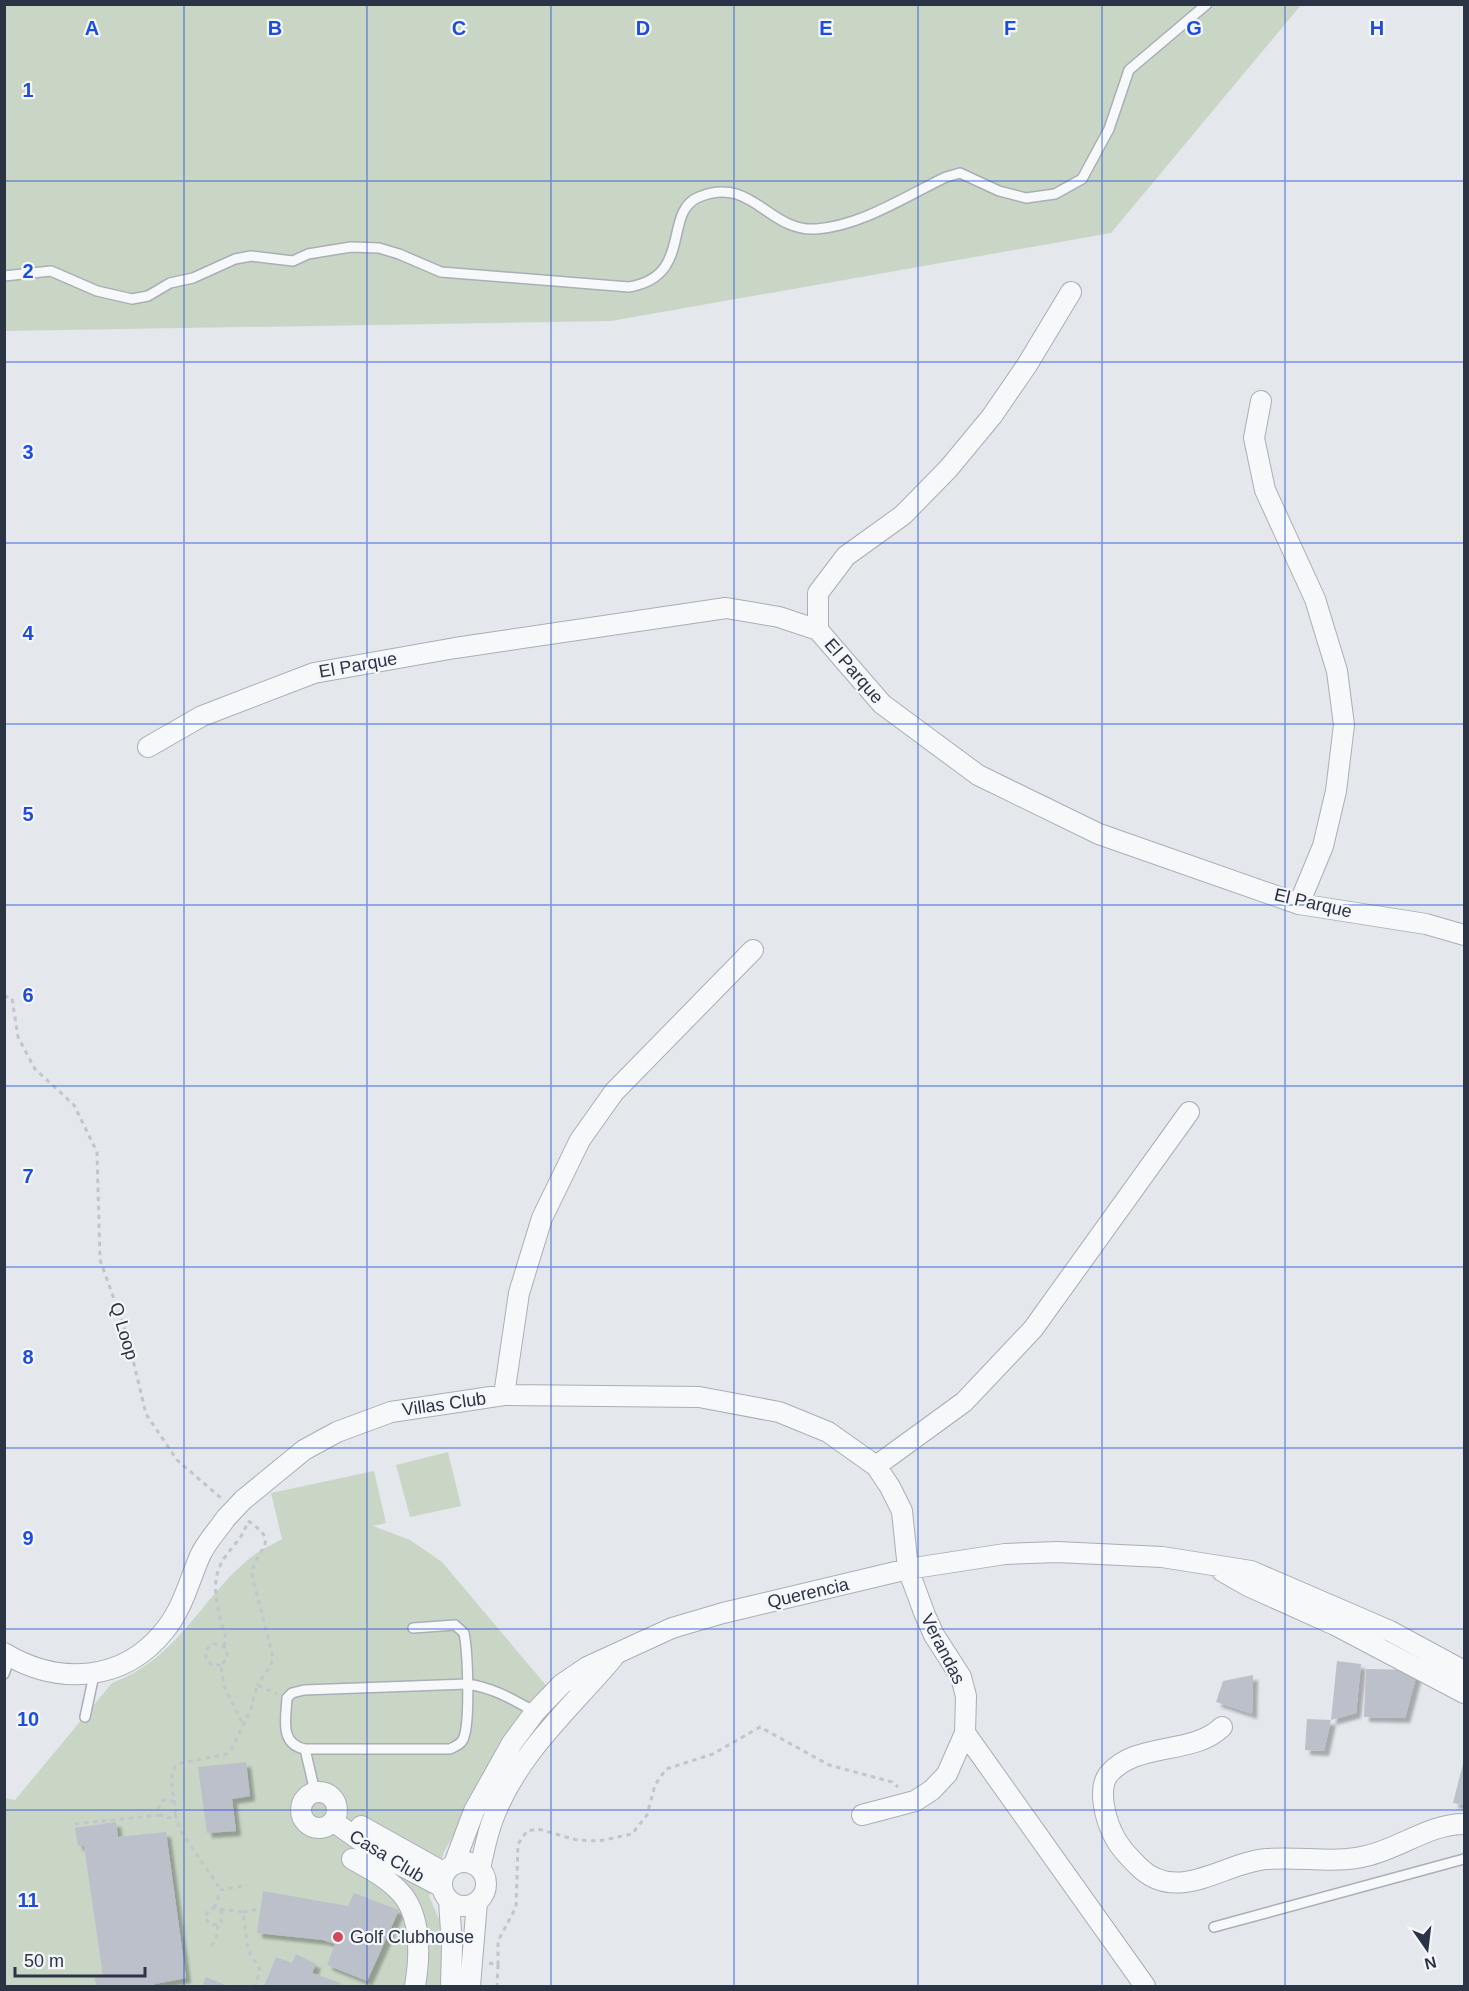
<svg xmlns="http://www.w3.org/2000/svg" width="1469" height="1991" font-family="Arial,sans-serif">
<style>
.green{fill:#c9d6c5}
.building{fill:#bbc0ca;filter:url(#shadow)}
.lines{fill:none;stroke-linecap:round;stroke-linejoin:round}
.service-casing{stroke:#a9aeb7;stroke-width:12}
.minor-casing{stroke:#a9aeb7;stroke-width:22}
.path{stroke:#c2c5cb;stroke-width:3;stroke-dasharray:4.5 4.5;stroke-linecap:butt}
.service{stroke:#f7f8fa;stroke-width:9}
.minor{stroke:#f7f8fa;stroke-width:20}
.minor-bridge-casing{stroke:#a9aeb7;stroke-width:22;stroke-linecap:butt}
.minor-bridge{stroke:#f7f8fa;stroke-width:20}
.grid{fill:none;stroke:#1d4ed8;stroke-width:1.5;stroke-opacity:0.55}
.poi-dot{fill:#d1495b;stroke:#f4f6f9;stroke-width:2}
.labels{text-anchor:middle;stroke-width:4.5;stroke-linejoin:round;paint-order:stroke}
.street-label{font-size:18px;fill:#2b3445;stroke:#f4f6f9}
.poi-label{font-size:18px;fill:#2b3445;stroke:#f4f6f9;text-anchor:start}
.grid-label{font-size:20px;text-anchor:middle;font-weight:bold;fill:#1d4ed8;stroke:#f4f6f9;stroke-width:4.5;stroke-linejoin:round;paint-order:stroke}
</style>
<defs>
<filter id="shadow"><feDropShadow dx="5" dy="5" stdDeviation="1.5" flood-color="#0004"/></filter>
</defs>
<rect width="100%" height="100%" fill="#e4e7ec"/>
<path class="green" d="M4,5H1301L1111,233L611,321L5,331Z
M448,1452L461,1506L410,1517L396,1465Z
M374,1471L386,1523L373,1526L410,1540L442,1562L550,1690L514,1729L444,1852L429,1896L440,1921L442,1986H5L4,1798L15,1800L112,1683C179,1658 200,1599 250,1558C259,1550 272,1545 282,1539L271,1493Z"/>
<path class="building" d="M1337,1661L1361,1664L1356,1713L1331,1720Z
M1366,1669L1418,1670L1405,1718L1364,1717Z
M1253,1675L1252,1714L1216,1702L1223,1681Z
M1307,1719L1331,1720L1324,1751L1305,1750Z
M1464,1760V1805L1453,1803Z
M246,1762L250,1796L232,1799L236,1831L207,1833L198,1767Z
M116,1822L118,1837L166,1832L186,1978L155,1984V1986H96L95,1978L103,1976L84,1846H78L75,1828Z
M263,1891L348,1906L354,1893L399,1910L367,1981L327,1965L335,1944L323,1940L257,1933Z
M296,1954L316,1964L312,1973L341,1983L339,1986H264L276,1957L292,1963Z
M206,1977L228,1986H202Z"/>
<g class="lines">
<defs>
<path id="service" d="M4,276L51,271L97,291L132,299L148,296L170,283L193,278L235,259L251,256L293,261L308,254L351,247L379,248L399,254L441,272L629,287C694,276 662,212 699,197C752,175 768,232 816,229C861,226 906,196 946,177L960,173L999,191L1026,198L1055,194L1082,179L1109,129L1129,70L1207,4
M413,1628L455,1625L464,1633C468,1653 470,1719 464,1737C462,1744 456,1746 450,1749H305C279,1744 286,1718 287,1698L292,1693L304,1690L467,1684C494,1688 512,1699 535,1712
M4,1674L10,1657
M85,1717L94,1675
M305,1749L315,1792
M1214,1927L1464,1859"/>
<path id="minor" d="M1261,401L1254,438L1265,490L1315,599L1337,671L1344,725L1336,791L1323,846L1299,904
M818,630V593L846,556L903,515L949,468L992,416L1027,365L1071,292
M148,747L202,716L314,673L455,648L726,608L779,617L818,630L882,704L978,775L1099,834L1299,904L1426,924L1464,935
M504,1395L519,1293L542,1218L580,1140L614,1092L753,950
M876,1466L964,1402L1033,1329L1189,1112
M243,1500L304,1450L337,1432L391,1412L504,1395L699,1397L779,1412L828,1432L876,1466L890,1487L902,1511L908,1569L925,1615L934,1635L961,1677L966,1696L965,1733L947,1774L932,1790L915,1801L862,1815
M1222,1571L1248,1586L1335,1625L1464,1693
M4,1653C59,1686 124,1682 165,1630C183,1608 189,1581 200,1556C206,1542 218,1530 226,1518
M1222,1727C1192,1756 1135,1741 1108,1775C1098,1789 1105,1817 1112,1832C1118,1846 1128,1856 1139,1867C1178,1905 1224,1862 1267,1859C1300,1856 1334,1864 1366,1856C1401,1848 1429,1824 1464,1824
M965,1733L1145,1986
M301 1810a18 18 0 1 1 36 0a18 18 0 1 1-36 0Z
M334,1822L381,1855L442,1887
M361,1826L445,1873
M352,1859C368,1868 386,1877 399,1891C422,1914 420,1957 415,1986
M442 1884a22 22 0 1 1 44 0a22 22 0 1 1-44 0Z
M454,1864L474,1811L512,1743L535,1712L562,1684L587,1667L672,1628L723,1613L908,1569L1005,1554L1057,1552L1162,1557L1251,1571L1390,1631L1464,1671
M480,1868C484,1852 487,1834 493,1819C517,1754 570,1709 613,1658
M449,1900L452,1947L451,1986
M470,1986L477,1902"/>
</defs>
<use href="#service" class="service-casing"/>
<use href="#minor" class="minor-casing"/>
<path class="path" d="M4,996L12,998L18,1037L35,1069L74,1105L97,1152L100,1260L127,1335L146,1414L177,1460L221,1498
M248,1521C284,1544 253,1549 252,1575L273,1657L271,1665L257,1685
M224,1646L226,1639C219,1613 207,1582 225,1557C234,1544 243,1538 247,1523
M221,1665H212L206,1659V1650L212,1644H220L227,1650V1658L221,1665L224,1686L243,1725
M174,1802L168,1799L162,1801L158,1809L160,1815L170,1818L176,1811C175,1797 166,1777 177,1764L227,1754L231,1750L251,1709L257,1685L277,1694
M175,1814L180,1830L221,1890
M75,1824L160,1815
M214,1908L221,1890L247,1885
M220,1910L222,1914L221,1922L218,1925L209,1924L205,1916L211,1908L243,1912L248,1950L260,1970L255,1986
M243,1912L260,1909
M211,1946L216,1939L218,1925
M489,1963L498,1965L497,1986
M498,1965V1941L516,1907L518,1844L527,1831L538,1829L577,1840L599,1841L632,1834L647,1815L655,1785L666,1769L713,1754L760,1727L829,1765L892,1782L898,1787"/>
<use href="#service" class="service"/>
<use href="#minor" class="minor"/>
<defs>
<path id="minor-bridge" d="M226,1518L243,1500"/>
</defs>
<use href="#minor-bridge" class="minor-bridge-casing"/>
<use href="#minor-bridge" class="minor-bridge"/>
</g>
<path class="grid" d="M184,4V1986M367,4V1986M551,4V1986M734,4V1986M918,4V1986M1102,4V1986M1285,4V1986M4,181H1464M4,362H1464M4,543H1464M4,724H1464M4,905H1464M4,1086H1464M4,1267H1464M4,1448H1464M4,1629H1464M4,1810H1464"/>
<circle class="poi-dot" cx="338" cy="1937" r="6"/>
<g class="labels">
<g class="street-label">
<text transform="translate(358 665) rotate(-10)" y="6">El Parque</text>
<text transform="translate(854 671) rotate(49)" y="6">El Parque</text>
<text transform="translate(1313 903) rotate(13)" y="6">El Parque</text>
<text transform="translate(124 1331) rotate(73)" y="6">Q Loop</text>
<text transform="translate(444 1404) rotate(-8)" y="6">Villas Club</text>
<text transform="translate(808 1593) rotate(-13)" y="6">Querencia</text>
<text transform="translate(943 1649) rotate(63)" y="6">Verandas</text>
<text transform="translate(387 1856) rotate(31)" y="6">Casa Club</text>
</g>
<g class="poi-label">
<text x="350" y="1943">Golf Clubhouse</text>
</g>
</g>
<g class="grid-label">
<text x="92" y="35">A</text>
<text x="275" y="35">B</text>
<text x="459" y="35">C</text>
<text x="643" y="35">D</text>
<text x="826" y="35">E</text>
<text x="1010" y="35">F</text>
<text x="1194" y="35">G</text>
<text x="1377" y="35">H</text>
<text x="28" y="97">1</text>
<text x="28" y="278">2</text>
<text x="28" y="459">3</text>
<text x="28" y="640">4</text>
<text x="28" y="821">5</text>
<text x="28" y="1002">6</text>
<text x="28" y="1183">7</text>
<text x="28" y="1364">8</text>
<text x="28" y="1545">9</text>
<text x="28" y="1726">10</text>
<text x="28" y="1907">11</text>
</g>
<rect width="1469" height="1991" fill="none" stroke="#2b3445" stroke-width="12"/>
<g transform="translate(1427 1949) rotate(166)" stroke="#f4f6f9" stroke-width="4.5" paint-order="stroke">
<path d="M0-4.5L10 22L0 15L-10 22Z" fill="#2b3445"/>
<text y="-9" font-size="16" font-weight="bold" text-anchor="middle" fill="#2b3445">N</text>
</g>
<path d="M15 1967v9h130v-9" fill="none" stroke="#2b3445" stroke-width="3"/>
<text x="24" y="1967" font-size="18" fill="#2b3445" stroke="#f4f6f9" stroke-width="4.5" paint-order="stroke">50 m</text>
</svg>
